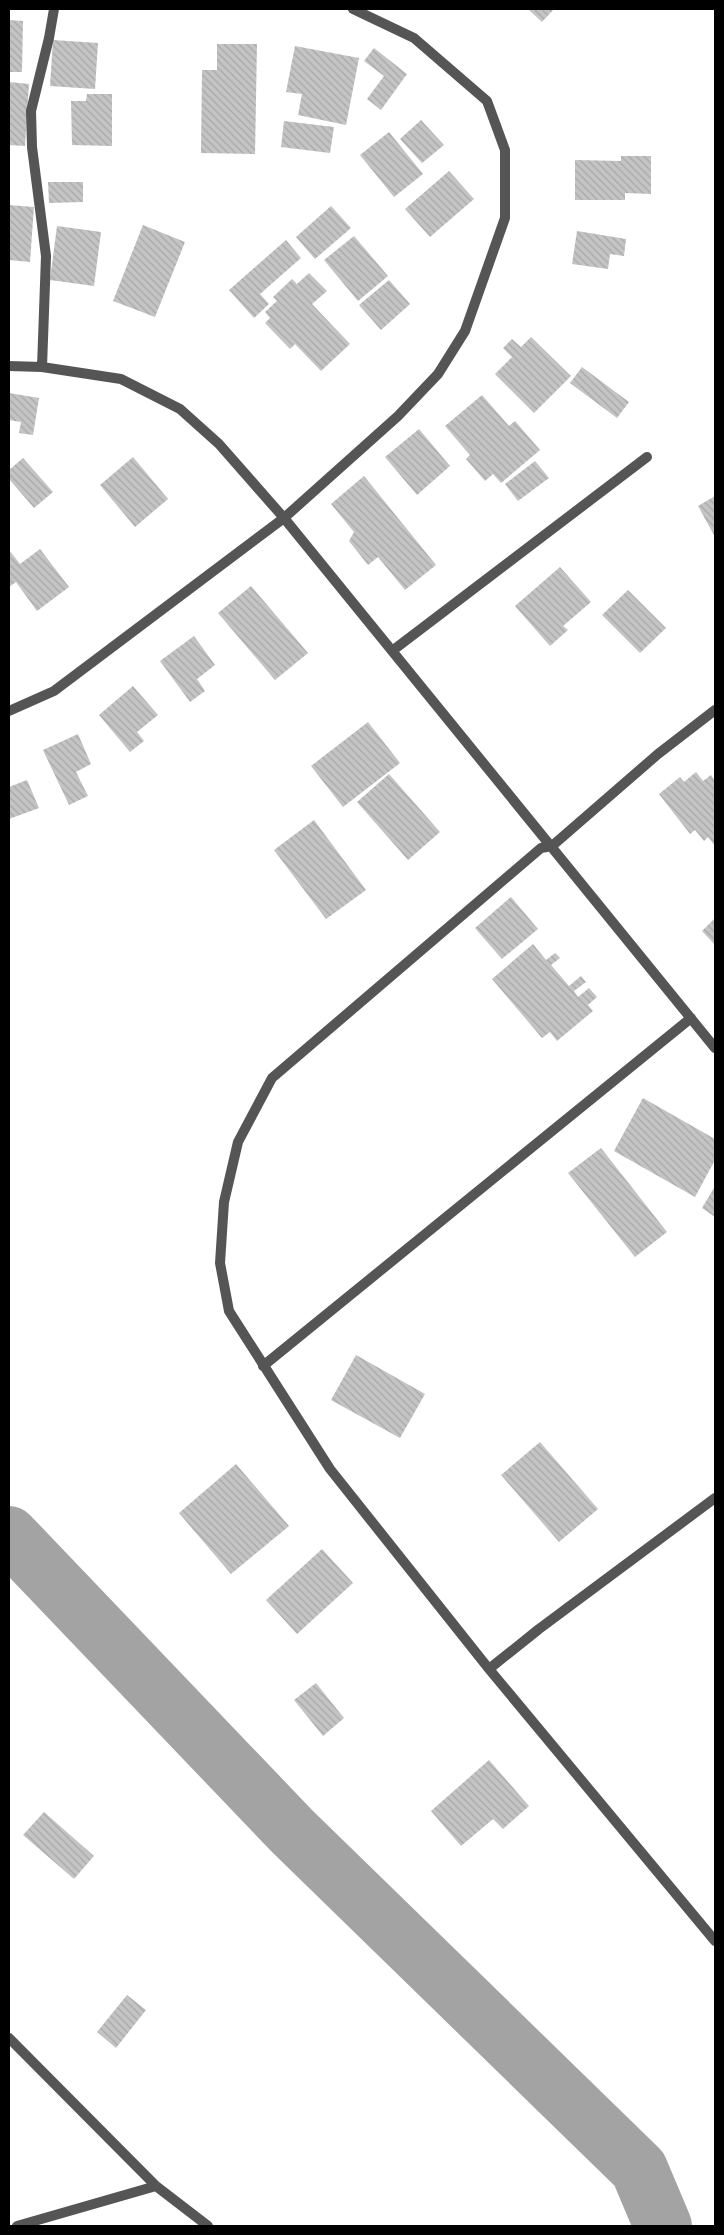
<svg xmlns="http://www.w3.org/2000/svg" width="724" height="2235" font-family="Lato,sans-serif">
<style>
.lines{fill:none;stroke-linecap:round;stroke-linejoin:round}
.river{stroke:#a3a3a3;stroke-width:58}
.building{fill:url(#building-back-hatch)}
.street{stroke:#555;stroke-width:10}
</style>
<defs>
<pattern id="building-back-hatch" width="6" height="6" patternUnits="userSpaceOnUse" patternTransform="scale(1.25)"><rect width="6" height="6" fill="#c4c4c4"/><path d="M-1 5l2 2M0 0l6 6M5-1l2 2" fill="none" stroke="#a7a7a7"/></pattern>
</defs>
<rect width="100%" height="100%" fill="#fff"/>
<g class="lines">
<path class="river" d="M9,1535L292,1831L639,2169L663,2226"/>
</g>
<path class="building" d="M528,9H554L542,22Z
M9,20L23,21L22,72H9Z
M53,40L98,43L95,89L50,86Z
M217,44H257L255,154L201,153L202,70H217Z
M295,46L359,58L346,125L298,115L302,94L286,92Z
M374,48L407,74L381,110L367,99L384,76L364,61Z
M9,82L29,84L25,146L9,145Z
M87,94H112V146L72,145L71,101H86Z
M421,120L444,145L422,163L400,139Z
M284,121L334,127L330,153L281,147Z
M389,132L423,174L394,197L360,155Z
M621,156H651V194L625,193V200H575V160L621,161Z
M449,171L474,199L430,237L405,209Z
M48,182H83V202L49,203Z
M9,205L34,207L30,262L9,260Z
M331,206L351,228L315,259L296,237Z
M143,225L185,242L155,317L113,301Z
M57,226L101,232L94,286L50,280Z
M577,231L626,239L624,256L610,254L608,269L572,264Z
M354,236L388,276L358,301L324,260Z
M286,240L301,258L260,294L269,304L254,318L229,290Z
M309,273L327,291L312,304L350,344L321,371L295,344L290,349L265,323L270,318L265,312L277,301L273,297L292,279L297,284Z
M389,280L410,304L381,330L359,305Z
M531,337L571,376L534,413L495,374L512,357L503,348L512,339L521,347Z
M582,367L629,402L617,418L570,383Z
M9,393L39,398L33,435L19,433L21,422L9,420Z
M482,395L509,426L515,421L540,450L501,483L493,474L485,481L466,459L470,455L445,426Z
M419,429L450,466L417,495L385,457Z
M133,457L168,499L135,527L100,485Z
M23,458L53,492L34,508L9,479V470Z
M535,461L549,478L518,501L505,484Z
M364,476L436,565L405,590L378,557L368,565L349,541L354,532L331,504Z
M715,496V537L698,506Z
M40,549L69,587L37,611L16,582L9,587V550L20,564Z
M560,567L591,602L563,626L568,630L550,646L515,606Z
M251,586L308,653L275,680L218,613Z
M628,590L666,628L640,653L602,615Z
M194,636L215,665L197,679L205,691L190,702L160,661Z
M133,686L158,715L137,732L144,741L130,752L99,715Z
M368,722L400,763L343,807L311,766Z
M78,734L91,764L76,772L88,796L69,805L43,750Z
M696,772L703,781L711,775L715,781V846L708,837L704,841L695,830L690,834L659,794L680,777L684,782Z
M389,774L440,832L408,860L357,802Z
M27,780L39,808L9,819V787Z
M314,820L366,890L326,919L274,850Z
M511,897L538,929L502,959L475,928Z
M715,918V945L702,931Z
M533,944L546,960L555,953L560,958L551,965L569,986L581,976L586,982L574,991L578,997L589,988L597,997L588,1005L593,1011L557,1041L550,1032L542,1038L492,979Z
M643,1098L715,1139V1160L695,1197L614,1151Z
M601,1148L667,1232L635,1257L568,1173Z
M715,1186V1217L702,1208Z
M356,1355L425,1394L400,1438L331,1400Z
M540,1442L598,1509L559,1542L501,1475Z
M236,1464L289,1526L231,1574L179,1513Z
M322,1549L353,1583L297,1634L266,1600Z
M316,1683L344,1718L323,1736L294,1700Z
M489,1760L529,1806L503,1829L493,1819L461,1846L431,1811Z
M44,1812L94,1856L74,1879L23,1835Z
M127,1995L146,2010L116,2048L97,2032Z"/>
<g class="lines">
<path class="street" d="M9,366L42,367L121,379L180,409L219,444L284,518L715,1048
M42,367L46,256L32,147L31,111L49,38L54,9
M392,651L647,457
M715,710L658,754L552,846L541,848L272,1078L238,1142L224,1202L220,1263L229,1311L330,1469L489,1669L715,1941
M9,711L54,691L284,518L398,416L438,374L465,331L505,218V150L487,101L414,38L353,9
M263,1366L691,1018
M489,1669L539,1629L715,1498
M9,2038L156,2186L208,2226
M17,2226L156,2186"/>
</g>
<rect width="724" height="2235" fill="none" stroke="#000000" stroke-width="20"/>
</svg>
